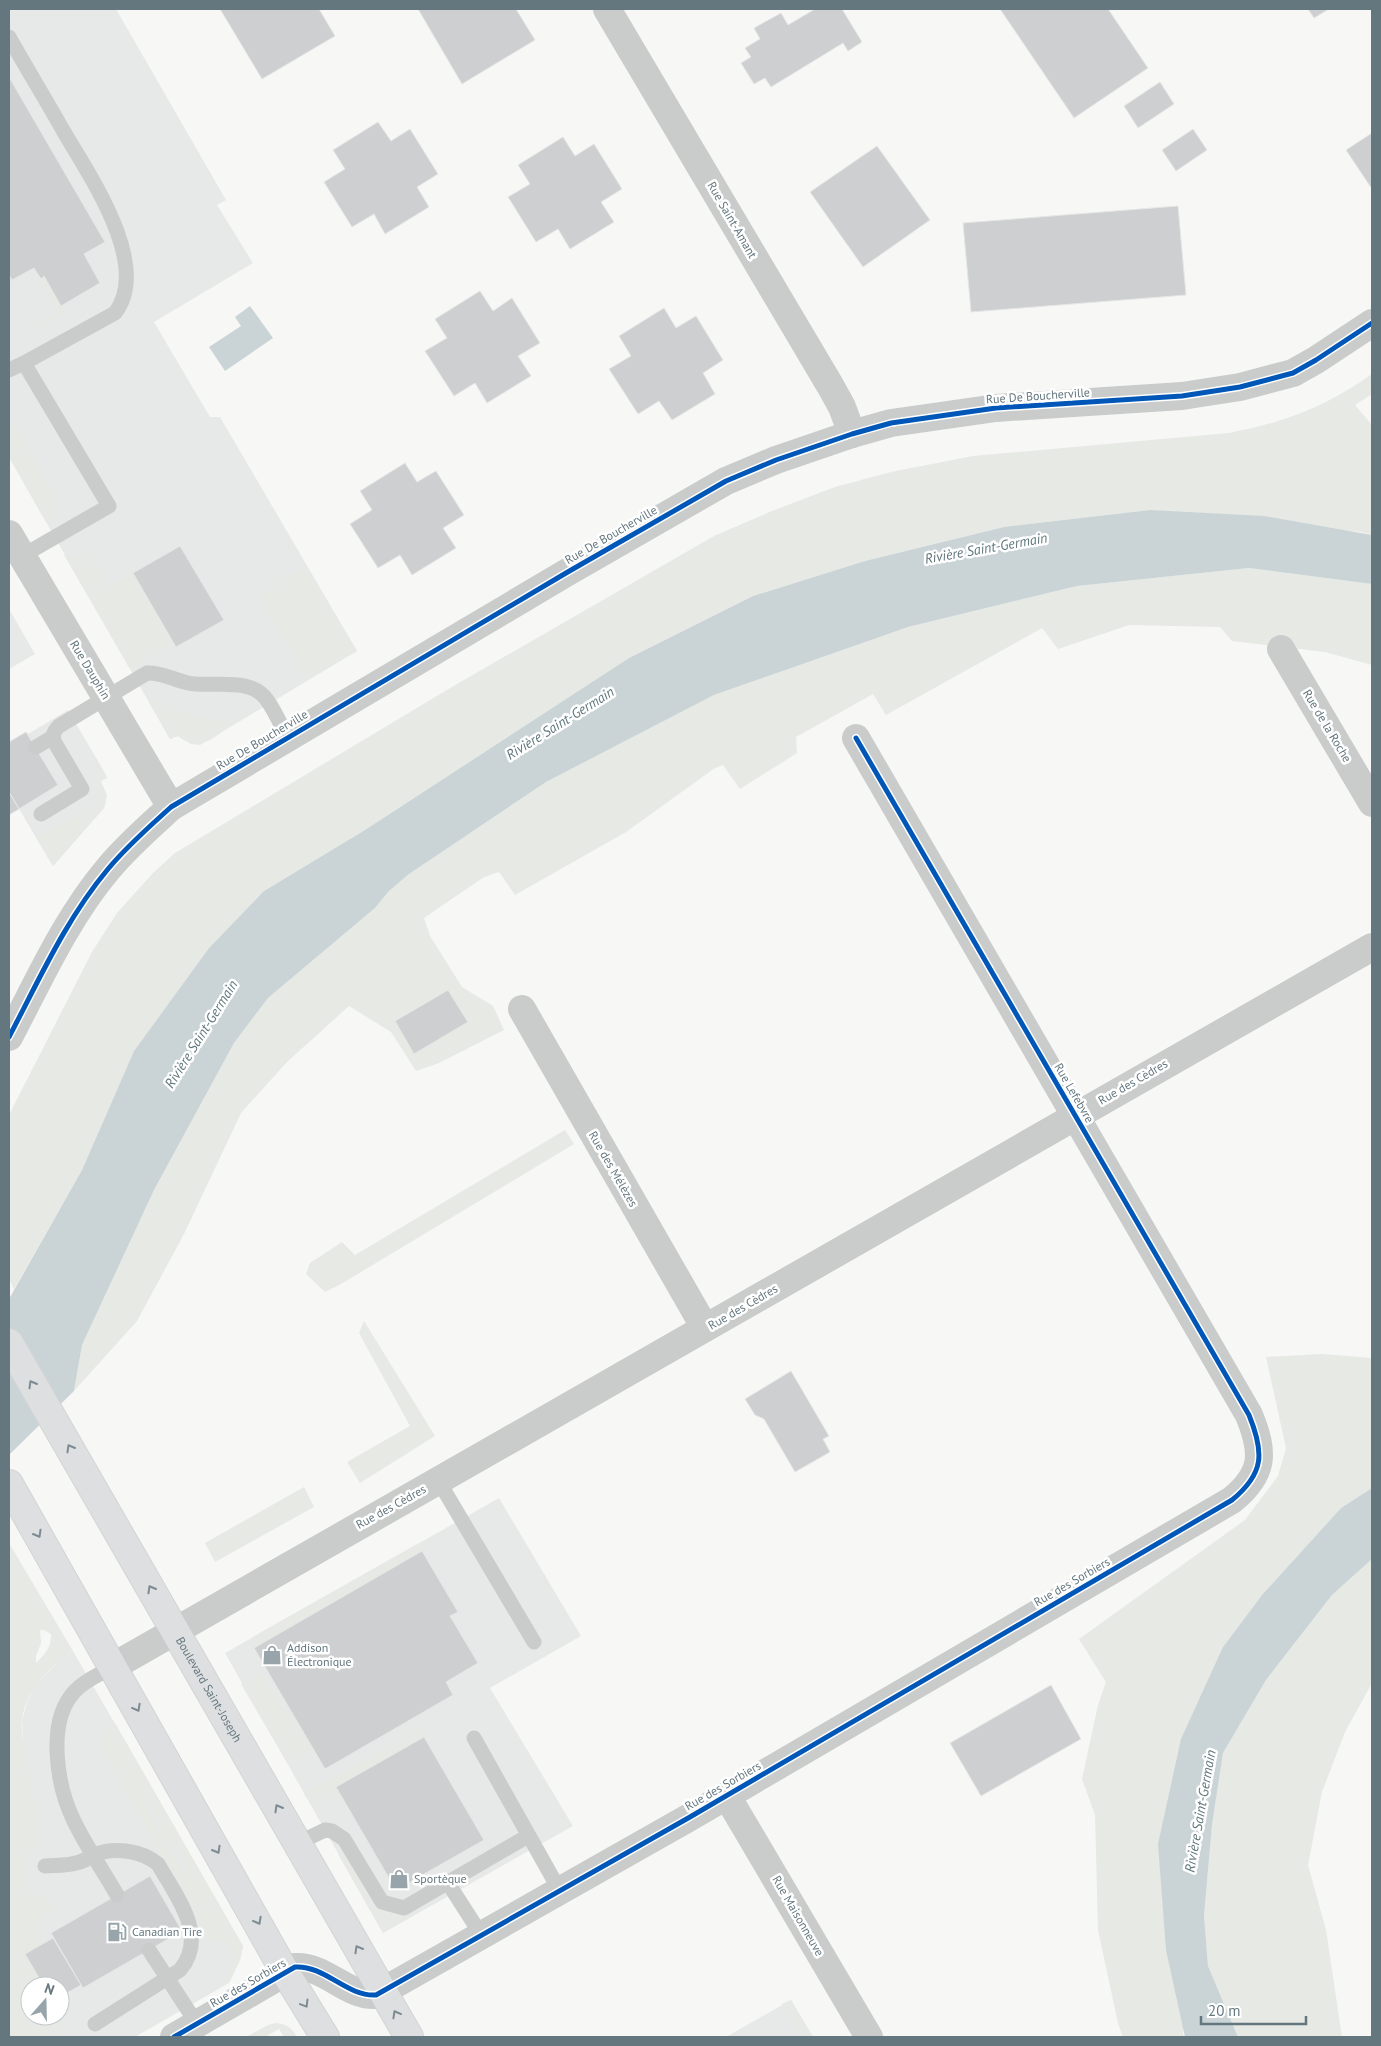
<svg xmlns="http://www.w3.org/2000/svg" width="1381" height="2046" font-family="'PT Sans',sans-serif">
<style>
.built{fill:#e7e9e8}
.green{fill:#e6e9e4;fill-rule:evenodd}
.water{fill:#cad4d6}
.building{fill:#cdcfd0;stroke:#e6e6e6}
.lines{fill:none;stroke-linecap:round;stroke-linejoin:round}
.primary-casing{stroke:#d3d4d4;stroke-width:30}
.service{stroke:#cacccc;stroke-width:15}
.minor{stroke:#cacccc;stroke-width:28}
.tertiary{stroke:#cacccc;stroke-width:28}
.primary{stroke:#dedfe0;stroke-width:28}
.cycleway-casing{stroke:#fff;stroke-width:8}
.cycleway{stroke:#0057b8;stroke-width:5}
.oneway{stroke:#7c8c92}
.labels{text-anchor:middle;stroke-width:5;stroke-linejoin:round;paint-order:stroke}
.street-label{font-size:12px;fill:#64777f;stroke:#fff}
.poi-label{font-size:12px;fill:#64777f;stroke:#fff;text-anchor:start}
.water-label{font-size:14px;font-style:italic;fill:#5f767a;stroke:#fff}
</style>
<rect width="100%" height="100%" fill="#f7f7f6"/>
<path class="built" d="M9,9H116L226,200L217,205L253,263L154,322L210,417H220L357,651L200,745L191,744L178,736L170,739L9,457Z
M9,609L35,654L9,669Z
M68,710L105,773L107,778L101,781L107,795L104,808L53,866L9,792V742L26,732L28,734Z
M499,1498L581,1636L490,1688L573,1826L383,1933L225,1653Z
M73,1651L243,1946L240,1960L229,1983L135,2037H53L68,2027L60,2013V1986H44L25,1954L33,1923L16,1835L39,1832L23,1743L22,1720L27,1703L35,1685L60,1660Z
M791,2000L813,2037H726Z"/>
<path class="green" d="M43,277L64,313L37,328L35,324L57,312L39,280Z
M1372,374V394L1355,405L1372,425V535L1361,532L1150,510L1004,527L865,561L753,596L629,658L365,830L264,891L209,948L134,1051L82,1170L14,1289L9,1279V1115L92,952L117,913L153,873L175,853L457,684L714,536L772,511L835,487L891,472L973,456L1229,433C1286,422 1325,407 1372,374Z
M12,423L52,489L54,504L53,516L47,524L9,457V425Z
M64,555L82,556L96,563L107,589L133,573L174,643L130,669Z
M307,568L357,651L307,680L258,595Z
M1249,568L1372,584V665L1325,652L1232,641L1220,627L1129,625L1058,649L1042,628L886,715L873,694L796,737L797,753L740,789L723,765L715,768L626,832L515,895L499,872L484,877L424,918L430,936L462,987L493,1006L504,1030L439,1063L416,1071L391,1032L349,1006L287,1062L241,1113L184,1234L137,1321L74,1391L82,1345L154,1190L234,1043L268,998L375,908L389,891L409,874L546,782L714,695L908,627L1077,586ZM448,990L468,1022L414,1054L395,1021Z
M154,699L198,717L235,723C214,736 201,754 178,736L170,739L149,702Z
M97,798L106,802L104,808L53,866L36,838L92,806Z
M565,1130L574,1144L341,1284L325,1292L306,1274L310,1263L342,1242L355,1255Z
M364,1321L435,1436L360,1483L347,1462L410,1426L359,1333Z
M1322,1354L1372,1358V1488L1341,1508L1262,1595L1223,1647L1183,2034L1185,2037H1123L1118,2023L1098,1930L1095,1815L1082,1779L1098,1705L1106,1682L1079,1639L1245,1520L1278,1476L1286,1448L1266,1357Z
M304,1487L314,1507L215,1562L205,1543Z
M9,1543L73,1651C49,1667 27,1689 22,1719C20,1735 26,1753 29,1768C33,1789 36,1811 39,1832C39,1843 31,1847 27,1857C23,1867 30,1885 31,1896L47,1895L50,1898L52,1909L49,1913L33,1923L42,1944L26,1954L44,1986H30V2016H60V2013L68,2027L53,2037H9ZM40,1630H44L51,1634C52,1646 44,1656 36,1663V1656L41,1643Z
M419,1543L422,1551L258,1645L251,1638Z
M1372,1559V1683L1345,1732L1322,1792L1308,1865L1326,1930L1342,2037H1238L1208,1966L1204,1916L1212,1825L1223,1753L1266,1680L1332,1595Z
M261,1673L282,1711L289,1708L313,1749L288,1764L241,1684Z
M115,1723L243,1946L240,1960L229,1983H222C225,1978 228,1973 230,1967C235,1950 222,1936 205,1942L204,1929L200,1919L101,1750L102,1734ZM150,1804L153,1805L161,1827L159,1829L157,1828L146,1807ZM174,1846L178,1847L189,1868L183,1870L169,1852L170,1847Z
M420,1728L424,1737L336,1787L343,1798L308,1800L304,1794Z
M338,1854L343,1855L373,1907L406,1916V1919L383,1933Z
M791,2000L813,2037H802L782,2004Z
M276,2023C287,2024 292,2028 297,2037H284L279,2029L265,2037H246L268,2025Z"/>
<path class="water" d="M250,306L273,338L225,371L209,347L241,326L235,317Z
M1150,510L1264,516L1372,535V584L1249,568L1077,586L908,627L714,695L546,782L409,874L389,891L375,908L268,998L234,1043L154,1190L82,1345L74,1391L9,1455V1299L82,1170L134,1051L209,948L264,891L365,830L629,658L753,596L865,561L1004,527Z
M1372,1488V1559L1332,1595L1266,1680L1223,1753L1212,1825L1204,1916L1208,1966L1238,2037H1185L1166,1950L1158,1844L1181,1739L1223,1647L1262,1595L1341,1508Z"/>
<path class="building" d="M220,9H319L335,36L262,79Z
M418,9H516L535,40L462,84Z
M815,9H842L862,42L848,51L843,43L771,87L765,78L754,84L741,63L751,57L745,48L760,39L754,28L781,13L788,25Z
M1000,9H1108L1148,68L1074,118Z
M1308,9H1329L1314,18Z
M9,77L105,242L84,254L100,283L61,306L44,276L41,279L34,268L12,280L9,275Z
M1160,82L1174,104L1138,128L1124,106Z
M378,122L391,141L410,129L438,174L417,187L429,207L385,234L374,214L352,227L324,182L345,169L333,150Z
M1193,129L1207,150L1176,171L1162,150Z
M1372,133V189L1346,150Z
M563,137L575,156L594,144L622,189L601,202L614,222L570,249L558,229L536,242L508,197L530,184L518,165Z
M877,146L930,220L863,267L810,192Z
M1178,206L1186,295L971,312L963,223Z
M480,291L493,311L512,298L540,343L518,356L531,376L487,403L475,383L454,396L425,351L447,338L435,319Z
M664,308L676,328L696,316L723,360L703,373L715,394L672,420L659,401L638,414L609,369L631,356L619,336Z
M405,463L417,482L436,471L464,515L443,528L456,548L412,575L400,555L378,568L350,524L372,510L360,491Z
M180,546L224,620L176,647L133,573Z
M26,732L58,785L19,809L9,792V742Z
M9,792L19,809L9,815Z
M448,990L468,1022L414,1054L395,1021Z
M791,1371L829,1436L823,1439L830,1452L795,1472L764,1419L755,1415L745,1399Z
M422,1551L458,1612L450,1616L478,1663L446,1682L453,1695L325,1769L254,1648Z
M1051,1685L1081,1739L981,1796L950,1743Z
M424,1737L484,1840L396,1890L336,1787Z
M150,1876L182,1931L83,1988L51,1933Z
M53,1938L81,1985L60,1997V1986H44L25,1954Z"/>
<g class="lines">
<defs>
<g id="primary">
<path id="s1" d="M9,1343L409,2037"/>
<path d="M9,1484L285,1972L325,2037"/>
</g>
</defs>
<use href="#primary" class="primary-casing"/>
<path class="service" d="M9,37C27,69 46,100 64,132C89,175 152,265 115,313L24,363
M9,370L24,363L109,506L22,556
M36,747L53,737
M41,814L82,789L55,743C52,736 53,732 59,726L147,673C161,672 174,680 188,683C211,688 251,676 267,700C275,711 281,725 287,737
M438,1480L534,1642
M114,1666C101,1674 85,1680 75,1691C46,1721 57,1785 73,1819C85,1845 103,1870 117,1895
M474,1738L560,1891
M298,1843L325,1830L332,1831L344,1839L382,1902L404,1908L528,1836
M45,1866C55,1865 66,1866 76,1863C83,1862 88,1858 94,1855C114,1846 142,1851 158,1864C176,1896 209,1936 180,1970L95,2024
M448,1883L482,1936
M149,1950L197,2024"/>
<path class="minor" d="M607,9L831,387L842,407L852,434
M9,534L171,807
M1281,649L1372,803
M522,1009L705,1328
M114,1666L1372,947
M727,1796L869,2037
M174,2037L295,1967C325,1965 347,1997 376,1995L690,1817L1232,1500C1265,1473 1264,1452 1249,1415L856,738"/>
<path class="tertiary" d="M9,1037C39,980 66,919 108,869C127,846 149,827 171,807L566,573L726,481L776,460L852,434L891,423L996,408L1182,396L1240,387L1293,373L1316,360L1372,323"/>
<use href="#primary" class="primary"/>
<defs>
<path id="cycleway" d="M9,1037C39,980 66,919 108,869C127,846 149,827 171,807L566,573L726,481L776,460L852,434L891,423L996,408L1182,396L1240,387L1293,373L1316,360L1372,323
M174,2037L295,1967C325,1965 347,1997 376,1995L690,1817L1232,1500C1265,1473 1264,1452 1249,1415L856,738"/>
</defs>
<use href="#cycleway" class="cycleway-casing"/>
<use href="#cycleway" class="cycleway"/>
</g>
<defs><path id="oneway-chevron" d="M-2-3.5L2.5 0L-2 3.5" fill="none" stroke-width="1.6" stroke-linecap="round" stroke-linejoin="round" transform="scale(1.25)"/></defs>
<g class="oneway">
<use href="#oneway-chevron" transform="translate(32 1384) rotate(-120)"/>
<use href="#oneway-chevron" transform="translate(70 1448) rotate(-120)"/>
<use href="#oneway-chevron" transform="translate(38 1534) rotate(60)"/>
<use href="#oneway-chevron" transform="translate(151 1589) rotate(-120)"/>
<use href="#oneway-chevron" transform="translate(137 1708) rotate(61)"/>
<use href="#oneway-chevron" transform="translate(278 1808) rotate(-120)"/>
<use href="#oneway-chevron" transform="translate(217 1850) rotate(60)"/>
<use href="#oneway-chevron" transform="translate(258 1921) rotate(61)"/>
<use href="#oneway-chevron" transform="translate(358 1949) rotate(-120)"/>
<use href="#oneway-chevron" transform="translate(305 2004) rotate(59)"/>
<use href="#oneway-chevron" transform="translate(396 2014) rotate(-119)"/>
</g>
<defs>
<symbol id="shop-bare" viewBox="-9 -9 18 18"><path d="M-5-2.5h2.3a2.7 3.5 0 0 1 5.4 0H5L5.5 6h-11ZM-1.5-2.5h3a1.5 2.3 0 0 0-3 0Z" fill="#97a4a9" stroke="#fff" stroke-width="2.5" paint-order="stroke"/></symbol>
<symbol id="fuel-bare" viewBox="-9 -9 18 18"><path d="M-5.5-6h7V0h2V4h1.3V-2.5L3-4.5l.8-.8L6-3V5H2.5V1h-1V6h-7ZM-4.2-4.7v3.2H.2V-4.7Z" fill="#97a4a9" stroke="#fff" stroke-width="2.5" paint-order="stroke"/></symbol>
</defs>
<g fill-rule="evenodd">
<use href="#shop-bare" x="258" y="1641" width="28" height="28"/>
<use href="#shop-bare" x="385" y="1865" width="28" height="28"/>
<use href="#fuel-bare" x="103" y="1918" width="28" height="28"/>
</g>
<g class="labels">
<g class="street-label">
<text transform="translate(732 220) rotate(60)" y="4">Rue Saint-Amant</text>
<text transform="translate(1038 396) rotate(-4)" y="4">Rue De Boucherville</text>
<text transform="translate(611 535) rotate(-30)" y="4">Rue De Boucherville</text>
<text transform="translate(90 670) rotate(59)" y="4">Rue Dauphin</text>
<text transform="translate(1327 726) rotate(59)" y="4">Rue de la Roche</text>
<text transform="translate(262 740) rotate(-31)" y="4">Rue De Boucherville</text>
<text transform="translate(1133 1082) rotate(-30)" y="4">Rue des Cèdres</text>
<text transform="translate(1074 1093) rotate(60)" y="4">Rue Lefebvre</text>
<text transform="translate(613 1169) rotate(60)" y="4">Rue des Mélèzes</text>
<text transform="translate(743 1307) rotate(-30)" y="4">Rue des Cèdres</text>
<text transform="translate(391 1507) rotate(-29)" y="4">Rue des Cèdres</text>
<text transform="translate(1072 1582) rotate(-30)" y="4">Rue des Sorbiers</text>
<text dy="4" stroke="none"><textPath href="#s1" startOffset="400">Boulevard Saint-Joseph</textPath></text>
<text transform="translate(723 1786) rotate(-30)" y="4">Rue des Sorbiers</text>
<text transform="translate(798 1916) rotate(60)" y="4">Rue Maisonneuve</text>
<text transform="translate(248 1983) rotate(-30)" y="4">Rue des Sorbiers</text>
</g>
<g class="poi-label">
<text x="287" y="1652">Addison<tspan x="287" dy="14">Électronique</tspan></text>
<text x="414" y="1883">Sportèque</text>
<text x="132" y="1936">Canadian Tire</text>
</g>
<g class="water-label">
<text transform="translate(986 548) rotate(-10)" y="5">Rivière Saint-Germain</text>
<text transform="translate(560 723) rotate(-32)" y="5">Rivière Saint-Germain</text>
<text transform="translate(201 1034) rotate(-58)" y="5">Rivière Saint-Germain</text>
<text transform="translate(1200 1811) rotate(-80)" y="5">Rivière Saint-Germain</text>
</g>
</g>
<rect width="1381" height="2046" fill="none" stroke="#64777f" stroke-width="20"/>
<g transform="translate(45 2001) rotate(20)"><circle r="24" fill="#ffffff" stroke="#c1c9cc"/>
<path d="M0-4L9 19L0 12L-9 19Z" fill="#97a4a9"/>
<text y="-8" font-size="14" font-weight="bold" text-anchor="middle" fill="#64777f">N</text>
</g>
<path d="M1201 2016v8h105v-8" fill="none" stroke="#64777f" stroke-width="2.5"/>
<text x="1208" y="2016" font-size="15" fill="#64777f" stroke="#ffffff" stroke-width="4" paint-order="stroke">20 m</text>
</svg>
